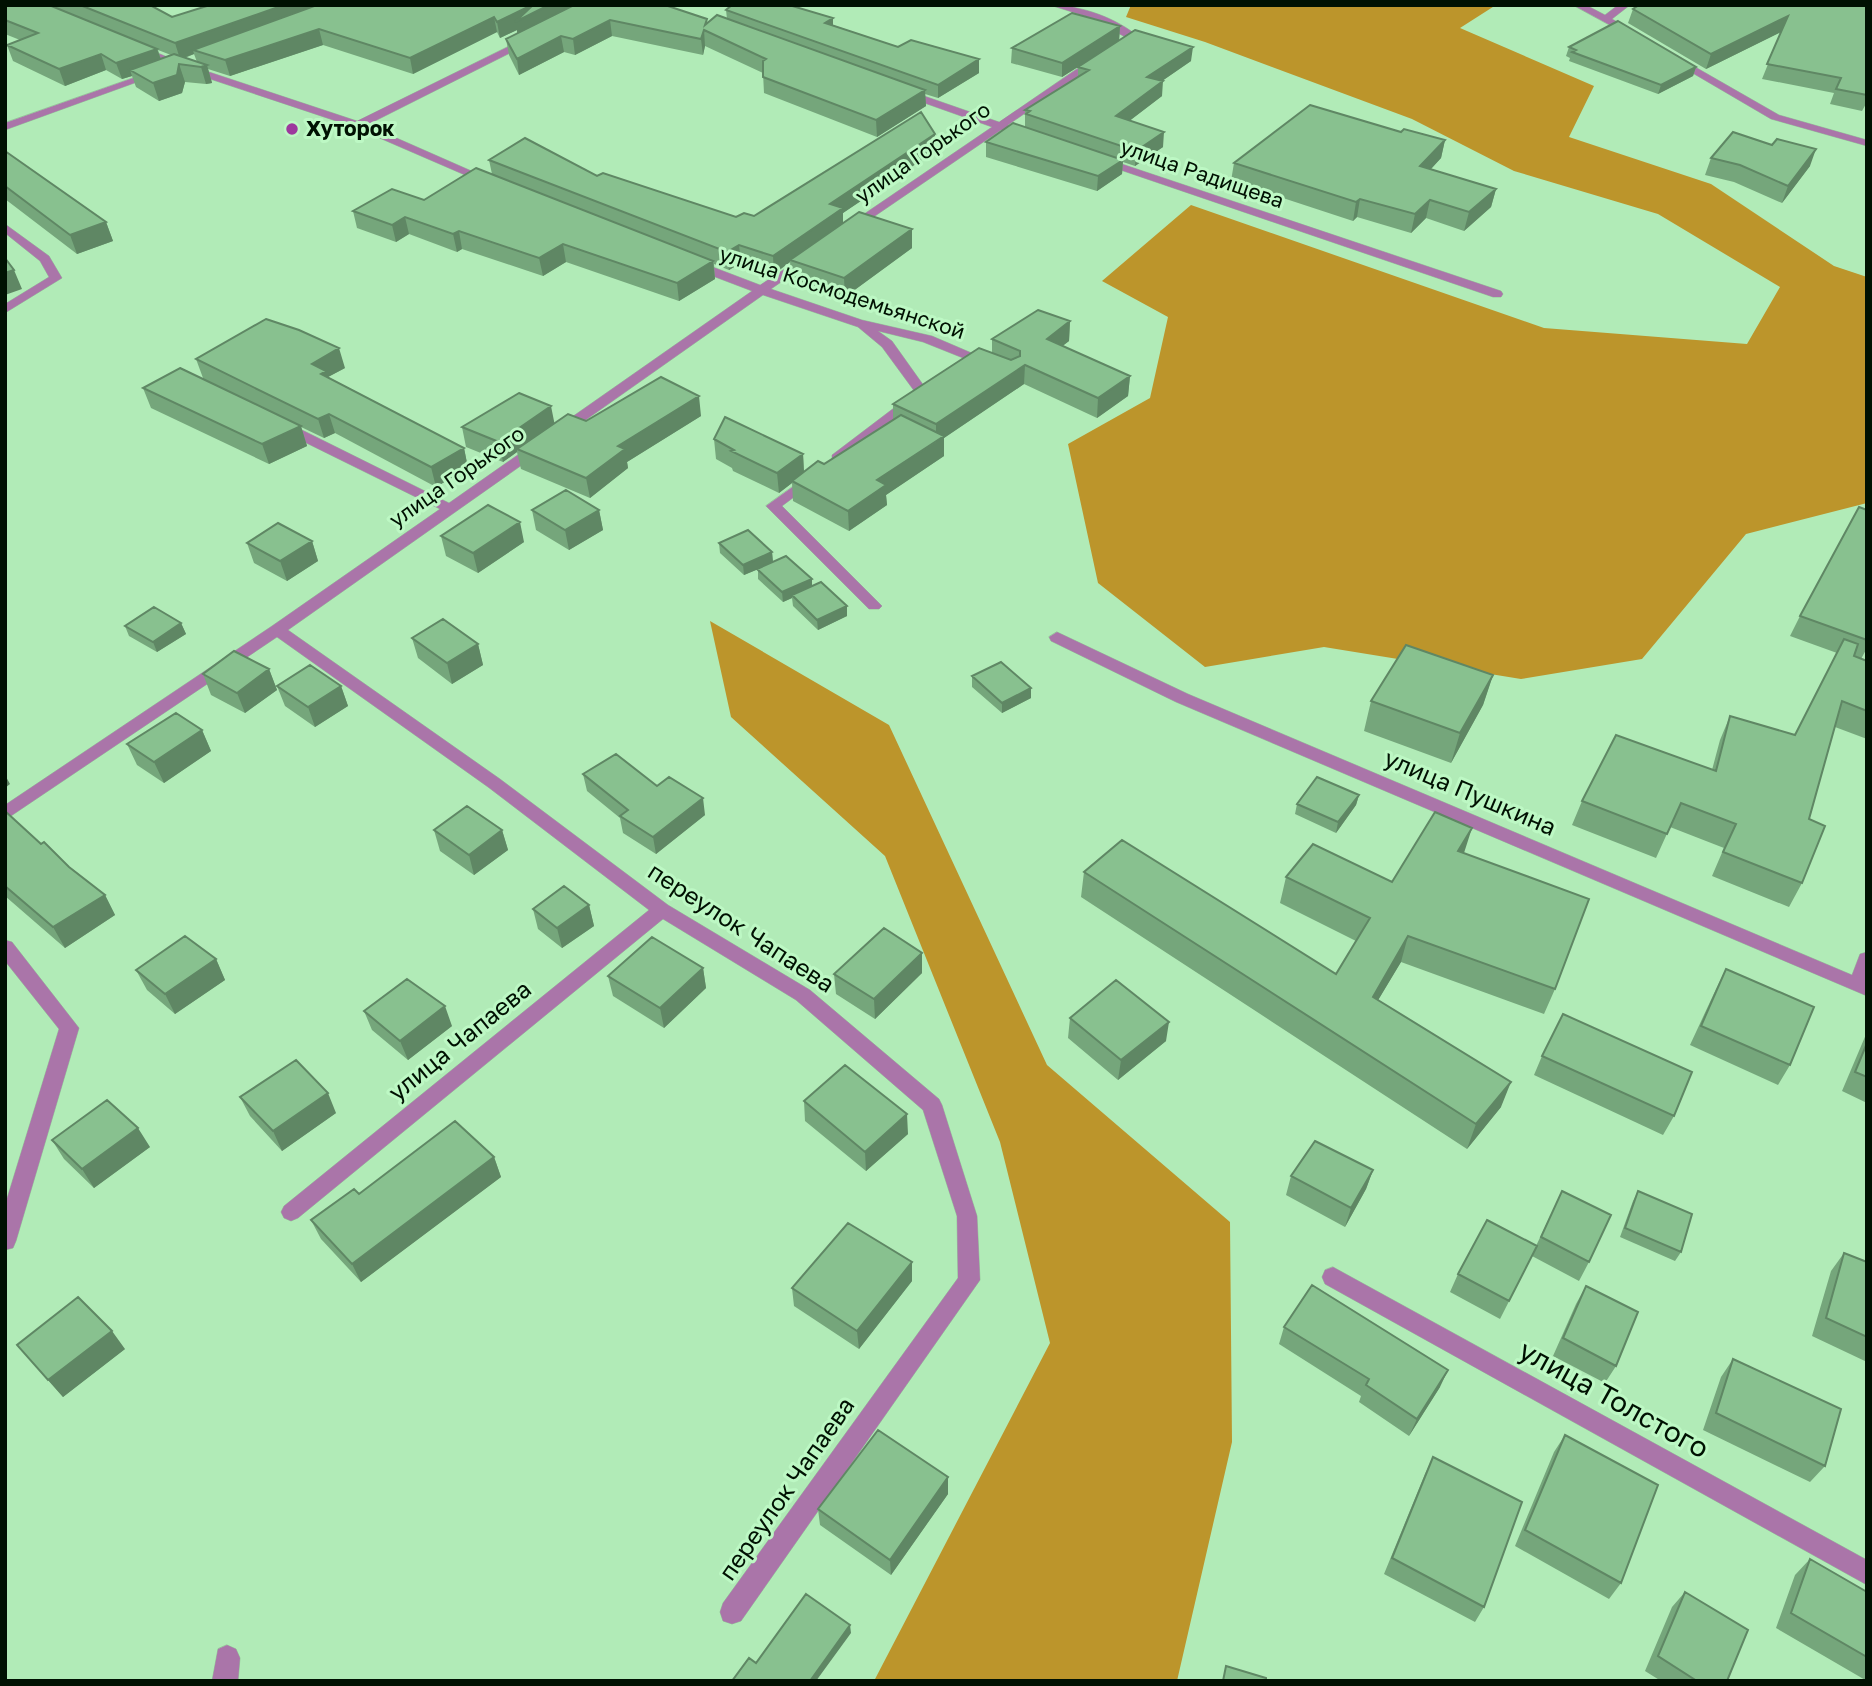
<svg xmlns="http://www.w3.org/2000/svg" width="1872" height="1686" font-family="'Golos Text',sans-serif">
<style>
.forest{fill:#bc952b}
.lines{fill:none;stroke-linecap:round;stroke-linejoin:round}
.minor-casing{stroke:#95c89a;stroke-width:1}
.minor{fill:#aa75a9;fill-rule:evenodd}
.wall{fill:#75a67b;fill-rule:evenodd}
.shaded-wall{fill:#5f8764}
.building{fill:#88c18f;stroke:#5f8764;stroke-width:2}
.poi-dot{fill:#9d389d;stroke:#bdf8c4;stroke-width:2.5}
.labels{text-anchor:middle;stroke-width:6;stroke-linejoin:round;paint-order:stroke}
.far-poi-label{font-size:21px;font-weight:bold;fill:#001102;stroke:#bdf8c4;text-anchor:start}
.far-street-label{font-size:21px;fill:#001102;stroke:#bdf8c4}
.street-label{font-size:24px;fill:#001102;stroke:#bdf8c4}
.near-street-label{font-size:28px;fill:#001102;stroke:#bdf8c4}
</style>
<rect width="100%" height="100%" fill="#b1ebb7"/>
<path class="forest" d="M1131,5H1496L1460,28L1594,86L1569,137L1711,184L1834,266L1867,277V503L1746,534L1642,659L1521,679L1324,647L1205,667L1098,583L1068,444L1150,398L1168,317L1102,281L1191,205L1544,328L1747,344L1780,287L1658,214L1514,171L1412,119L1205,42L1126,17Z
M710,621L889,725L1047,1065L1230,1222L1232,1442L1177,1681H874L1050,1343L1000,1142L885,856L731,717Z"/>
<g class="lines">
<defs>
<path id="minor" d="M1050,5C1081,5 1117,18 1140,38L1125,47H1117V43L1127,38L1088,17Z
M1573,5H1586L1605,15L1618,5H1630L1612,19L1639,34L1630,36Z
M528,37L533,40L532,42L367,125L492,180V184L488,185L354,127L174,67L134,49L143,47L182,63L357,121Z
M1676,56L1779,115L1867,140V146L1771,119L1672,61L1671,59Z
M1093,58L1102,60L1008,125L1009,130H1001L853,231H845V227L992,127L899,94V90H907L999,122Z
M153,71L162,73L5,130V123Z
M1101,157L1501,291L1503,294L1501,297H1493L1097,162V158Z
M5,224L49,256L62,278L5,313V304L49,277L40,261L5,233Z
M809,253L815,257L813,260L771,289L862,320L932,336L995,363L993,366H983L923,342L878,331L892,341L929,393L842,461H832V455L915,392L882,347L858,327L763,295L288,630L500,779L668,905L810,990L939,1099L942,1105L977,1216L980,1280L741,1621L732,1624L723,1621L720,1612L723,1603L958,1278L957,1216L923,1110L796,1000L663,919L298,1218L291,1221L284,1218L281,1212L284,1206L649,910L488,787L277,637L5,820V805L272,626L440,509L280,430V424H290L449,503L752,291L689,267V261H697L760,285Z
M812,473L819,477L817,480L782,506L882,606L879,609H869L766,506Z
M1057,632L1188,694L1852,975L1860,954L1867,952V996L1176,702L1051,641L1049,637Z
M5,940L12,942L79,1028L16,1241L13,1248L5,1250V1205L59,1029L5,961Z
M1333,1267L1867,1560V1585L1325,1284L1322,1277L1325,1270Z
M227,1645L236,1649L240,1658L238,1681H212L218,1649Z"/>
</defs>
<use href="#minor" class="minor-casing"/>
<use href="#minor" class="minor"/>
</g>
<path class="wall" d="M5,5H150L172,17L707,19V23L727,19L726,10L833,18V25L898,47L979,73L938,98L925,94L926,106L877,137L764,93L763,73L705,46L703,55L612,36L575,55L564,52L519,75L509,55L506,39L517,34V30L500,38L497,32L413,74L323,45L230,76L208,69L212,83L206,84L185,82L182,93L159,101L136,87L132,76L122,79L106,70L65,86L13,61L7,45L20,40L5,34ZM158,50L171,55L161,59ZM194,54L197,62L185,58Z
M1867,5V102L1862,111L1830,104L1834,93L1762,79L1781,32L1706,69L1628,23L1633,9Z
M1120,26L1119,41L1062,77L1011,63L1012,48Z
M1569,47L1696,67L1693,76L1658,94L1569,61L1570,58L1566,56Z
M1191,61L1162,81V96L1129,121L1163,147L1135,166L1123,162L1122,174L1097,191L986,157V142L1025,127V110L1078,77V67Z
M1401,132L1445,140L1441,158L1431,169L1496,189L1491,207L1464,231L1426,218L1411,233L1357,217L1353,221L1231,181L1234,163Z
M5,151L106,222L113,241L77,254L5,199Z
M935,151L843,213V224L912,248L845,297L792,279L790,262L774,274L741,263L729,270L714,264L715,279L679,301L566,262L543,276L462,249L457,252L409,234L396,242L357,228L353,211L424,200L492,174L489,160L597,176L736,217L754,216Z
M1711,158L1810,166L1782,203L1734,182L1705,175Z
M1070,321L1069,341L1062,346L1130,376L1128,396L1097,418L1024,384L944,438V456L886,495L887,505L849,531L793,501L792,483L779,493L733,471L732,468L716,459L714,439L803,454L804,471L824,464L893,420V404L992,353V339Z
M196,359L345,368L328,377L464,448L468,468L436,487L335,433L324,438L301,427L307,446L269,464L151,408L143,388L203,378Z
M701,416L627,462L628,468L590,498L521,469L517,452L503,462L466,447L462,427Z
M532,510H599L603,530L569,550L536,530Z
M1867,510V648L1861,659L1867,661V739L1835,727L1809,819L1802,883L1789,907L1712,876L1724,848L1670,827L1656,858L1572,825L1582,801L1712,770L1720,740L1730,716L1795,735L1837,653L1790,636L1800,616Z
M441,536L524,542L478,573L446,556Z
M312,541L318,561L287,581L254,563L247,543Z
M719,543L772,552L773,562L812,586L847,606V616L818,630L793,606L792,598L783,602L758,579V569L744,575L720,553Z
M181,623L186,634L157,652L129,636L125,626Z
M412,638L478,644L483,665L452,684L418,658Z
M269,669L277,690L245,713L211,695L203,674Z
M1493,675L1483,705L1451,763L1364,731L1371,701Z
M972,676L1031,698L1002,713L972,687Z
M277,686H341L348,706L315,727L285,706Z
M202,730L211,751L164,783L137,765L127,744Z
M583,774L657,786L705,815L656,854L623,833L620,818L587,791Z
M1359,795L1356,805L1336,833L1295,814L1297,804Z
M5,811L41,844L105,895L115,915L65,948L5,896Z
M434,830H502L508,850L474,875L440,851Z
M1464,853L1555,989L1544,1014L1401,962L1378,1000L1501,1107L1467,1149L1081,897L1084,872L1336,974L1356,941L1280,903L1286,877L1392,882Z
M589,905L594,926L562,948L538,929L533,909Z
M922,953V973L875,1019L836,994L834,974Z
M216,959L225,980L175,1014L147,990L136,970Z
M703,968L706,988L664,1028L613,996L608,976Z
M1726,969L1790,1065L1778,1085L1690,1045L1716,989Z
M364,1011L452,1026L408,1060L372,1030Z
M1070,1018L1166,1041L1118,1080L1068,1038Z
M1867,1032V1103L1842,1091Z
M1542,1056L1674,1116L1663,1135L1534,1075Z
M240,1097L336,1113L282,1151L250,1116Z
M804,1101L908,1134L866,1171L805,1121Z
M52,1140L150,1147L94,1188L64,1159Z
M494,1157L501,1177L361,1282L321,1239L311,1220L359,1194Z
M1373,1170L1366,1189L1345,1227L1286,1195L1291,1176Z
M1562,1191L1589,1262L1579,1281L1532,1256L1500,1319L1450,1292L1458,1274L1536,1246Z
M1638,1191L1681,1252L1675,1261L1620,1237L1633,1201Z
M1844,1253L1867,1262V1362L1812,1336L1831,1271Z
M912,1262V1281L859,1349L794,1306L792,1288Z
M1586,1286L1616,1366L1605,1383L1553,1356L1576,1304Z
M1284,1327L1440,1387L1409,1436L1359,1402L1361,1396L1279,1344Z
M17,1345L125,1349L63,1397Z
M1733,1359L1825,1466L1810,1482L1703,1430L1721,1377Z
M1565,1435L1621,1583L1609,1599L1515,1546L1554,1452Z
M1433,1457L1484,1607L1475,1622L1384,1574L1425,1474Z
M948,1494L891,1575L820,1525L818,1509Z
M1810,1559L1867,1592V1681L1776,1628L1795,1575Z
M1685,1592L1727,1681H1661L1645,1671L1672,1607Z"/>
<path class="shaded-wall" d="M284,5H333L193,50L194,54L180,59L175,43Z
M532,5H583L518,38L517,30L500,38L497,22Z
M1788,16L1783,31L1706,69L1711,54Z
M494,17L497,32L413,74L410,58Z
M833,18V31L825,23Z
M610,20L612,36L575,55L573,39Z
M1120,26L1119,41L1062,77V63Z
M319,29L323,45L230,76L225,60Z
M704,30L705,46L703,55L701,39Z
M561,36L564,52L519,75L517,59Z
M1193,47L1191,61L1146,92L1147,77Z
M157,49L163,65L130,70L132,76L122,79L116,63Z
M101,54L106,70L65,86L59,69Z
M979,59V73L938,98V85Z
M179,64L185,82L182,93L159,101L153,83Z
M207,65L212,83L206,84L201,67Z
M1696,67L1693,76L1658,94L1661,85Z
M1163,81L1162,96L1115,132L1116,116Z
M925,90L926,106L877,137L876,120Z
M1164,132L1163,147L1135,166L1136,151Z
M935,134V151L843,213V226L790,260V262L774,274L773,256L830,204Z
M1445,140L1441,158L1417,184L1420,166Z
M1816,149L1810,166L1782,203L1788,186Z
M1123,160L1122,174L1097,191L1098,176Z
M1496,189L1491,207L1464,231L1469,212Z
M1360,199L1357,217L1353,221L1356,202Z
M1430,200L1426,218L1411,233L1415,214Z
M405,217L409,234L396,242L392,225Z
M106,222L113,241L77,254L70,235Z
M912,229V248L845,297L844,278Z
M459,231L462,249L457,252L453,234Z
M563,244L566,262L543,276L539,258Z
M739,245L741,263L729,270L727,252Z
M713,261L715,279L679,301L677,283Z
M14,270L22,289L5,295V273Z
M1070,321L1069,341L1046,359L1047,339Z
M339,348L345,368L328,377L332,390L312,364Z
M1025,365L1024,384L944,438V456L886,495L887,505L849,531L848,511L877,480L936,442V424Z
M1130,376L1128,396L1097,418L1098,398Z
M699,396L701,416L627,462L628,468L590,498L586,478L618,446Z
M551,406L555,426L517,449V452L503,462L499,442Z
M329,414L335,433L324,438L318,419Z
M301,426L307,446L269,464L262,444Z
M464,448L468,468L436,487L431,467Z
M803,454L804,474L792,481V483L779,493L777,473Z
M599,510L603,530L569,550L565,530Z
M520,522L524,542L478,573L473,553Z
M312,541L318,561L287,581L280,561Z
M772,552L773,563L744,575L743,565Z
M812,579V589L792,595V598L783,602L782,592Z
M847,606V616L818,630L817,620Z
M181,623L186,634L157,652L153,642Z
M478,644L483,665L452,684L447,663Z
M269,669L277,690L245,713L237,693Z
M1493,675L1483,705L1451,763L1460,733Z
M341,686L348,706L315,727L308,707Z
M1031,688V698L1002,713V703Z
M202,730L211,751L164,783L154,762Z
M5,775L10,784L5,788Z
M1359,795L1356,805L1336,833L1338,822Z
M703,798L705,815L656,854L653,837Z
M1472,828L1464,853L1458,851Z
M502,830L508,850L474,875L469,855Z
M105,895L115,915L65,948L53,927Z
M589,905L594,926L562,948L557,928Z
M1408,936L1401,962L1365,1022L1373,997Z
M922,953V973L875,1019L874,999Z
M216,959L225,980L175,1014L165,994Z
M703,968L706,988L664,1028L660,1008Z
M445,1006L452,1026L408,1060L400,1041Z
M1169,1022L1166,1041L1118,1080L1121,1060Z
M1511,1082L1501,1107L1467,1149L1476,1124Z
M328,1093L336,1113L282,1151L273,1131Z
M907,1114L908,1134L866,1171L865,1152Z
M138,1128L150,1147L94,1188L82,1169Z
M494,1157L501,1177L361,1282L352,1264Z
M1373,1170L1366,1189L1345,1227L1351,1208Z
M912,1262V1281L859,1349L857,1331Z
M112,1331L125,1349L63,1397L48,1380Z
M1448,1370L1440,1387L1409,1436L1417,1419Z
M948,1477V1494L891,1575L890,1560Z
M850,1625L851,1633L816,1681H810Z"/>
<path class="building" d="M5,5H49L157,49L116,63L101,54L59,69L7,45L38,33L5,20Z
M80,5H150L172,17L210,5H284L175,43Z
M317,5H532L497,22L494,17L410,58L319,29L225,60L193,50Z
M533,5H549L515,22Z
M574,5H665L707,19L705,25L717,15L925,90L876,120L763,77V61L766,59L704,30L701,39L610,20L573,39L561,36L517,59L506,39Z
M732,5H789L833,18L825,23L898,47L911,40L979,59L938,85L726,10Z
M1639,5H1867V95L1836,89L1841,78L1767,64L1788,16L1711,54L1633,9Z
M1072,13L1120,26L1062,63L1012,48Z
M1618,21L1696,67L1661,85L1572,52L1576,50L1569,47Z
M1135,30L1193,47L1147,77L1163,81L1116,116L1164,132L1136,151L1026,114L1030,111L1025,110L1089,70L1078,67Z
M174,54L207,65L201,67L179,64L177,75L153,83L130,70Z
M1310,105L1401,132L1404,129L1445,140L1420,166L1496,189L1469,212L1430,200L1415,214L1360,199L1356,202L1234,163Z
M921,112L935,134L830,204L843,208L773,256L739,245L727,252L489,160L525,138L597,176L603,173L736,217L744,213L754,216Z
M1013,123L1123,160L1098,176L986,142Z
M1733,132L1772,145L1777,139L1816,149L1788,186L1740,165L1711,158Z
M5,151L106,222L70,235L5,186Z
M476,168L713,261L677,283L563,244L539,258L459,231L453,234L405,217L392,225L353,211L392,189L424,200Z
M859,212L912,229L844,278L790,260Z
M5,258L14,270L5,273Z
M1038,310L1070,321L1047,339L1130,376L1098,398L1025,365L936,424L893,404L979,348L1011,360L1020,356V351L992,339Z
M266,319L299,330L339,348L312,364L326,371L321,374L464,448L431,467L329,414L318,419L196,359Z
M180,368L301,426L262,444L143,388Z
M661,377L699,396L618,446L625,449L586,478L517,449L568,414L586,421Z
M519,393L551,406L499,442L462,427Z
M901,415L944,436L877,480L886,485L848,511L792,481L818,461L824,464Z
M725,417L803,454L777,473L731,451L734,450L714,439Z
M566,490L599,510L565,530L532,510Z
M488,505L520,522L473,553L441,536Z
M1859,507L1867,510V640L1800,616Z
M278,523L312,541L280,561L247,543Z
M748,530L772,552L743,565L719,543Z
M786,556L812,579L782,592L757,569Z
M821,582L847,606L817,620L792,595Z
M154,607L181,623L153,642L125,626Z
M443,619L478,644L447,663L412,638Z
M1844,639L1858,644L1854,656L1867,661V711L1842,701L1809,819L1825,826L1802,883L1723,852L1736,824L1681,803L1667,834L1582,801L1616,735L1716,771L1730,716L1795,735Z
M1406,645L1493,675L1460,733L1371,701Z
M234,651L269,669L237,693L203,674Z
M1001,662L1031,688L1002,703L972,676Z
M310,665L341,686L308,707L277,686Z
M176,713L202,730L154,762L127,744Z
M616,754L657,786L669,777L703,798L653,837L620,816L628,810L583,774Z
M1317,777L1359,795L1338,822L1297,804Z
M467,806L502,830L469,855L434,830Z
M5,811L41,844L44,842L69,867L105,895L53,927L5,886Z
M1435,812L1472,828L1458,851L1589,899L1555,989L1408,936L1373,997L1511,1082L1476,1124L1084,872L1122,840L1336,974L1370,918L1286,877L1313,844L1392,882Z
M564,886L589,905L557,928L533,909Z
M884,928L922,953L874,999L834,974Z
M185,936L216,959L165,994L136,970Z
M652,937L703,968L660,1008L608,976Z
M1726,969L1814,1007L1790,1065L1701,1026Z
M407,979L445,1006L400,1041L364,1011Z
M1116,980L1169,1022L1121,1060L1070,1018Z
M1563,1014L1692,1072L1674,1116L1542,1056Z
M1867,1043V1077L1855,1072Z
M296,1060L328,1093L273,1131L240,1097Z
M845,1065L907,1114L865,1152L804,1101Z
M107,1100L138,1128L82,1169L52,1140Z
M455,1121L494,1157L352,1264L311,1220L354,1189L359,1194Z
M1315,1141L1373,1170L1351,1208L1291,1176Z
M1562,1191L1611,1215L1589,1262L1541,1237Z
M1638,1191L1692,1214L1681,1252L1625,1228Z
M1487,1220L1537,1246L1509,1301L1458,1274Z
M848,1223L912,1262L857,1331L792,1288Z
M1844,1253L1867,1262V1337L1826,1318Z
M1312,1285L1448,1370L1417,1419L1366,1385L1369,1379L1284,1327Z
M1586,1286L1638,1312L1616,1366L1563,1338Z
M78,1297L112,1331L48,1380L17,1345Z
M1733,1359L1841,1409L1825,1466L1716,1413Z
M878,1430L948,1477L890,1560L818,1509Z
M1565,1435L1658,1485L1621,1583L1525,1530Z
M1433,1457L1522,1502L1484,1607L1392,1558Z
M1810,1559L1867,1592V1657L1791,1613Z
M1685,1592L1748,1630L1727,1681H1697L1658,1656Z
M806,1594L850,1625L810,1681H732L749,1658L756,1663Z
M1226,1666L1266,1678V1681H1223Z"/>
<circle class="poi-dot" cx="292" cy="129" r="7"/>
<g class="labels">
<g class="far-poi-label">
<text x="306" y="136">Хуторок</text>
</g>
<g class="far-street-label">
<text transform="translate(923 153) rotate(-35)" y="7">улица Горького</text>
<text transform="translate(1202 174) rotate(19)" y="7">улица Радищева</text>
<text transform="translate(842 293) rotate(18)" y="7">улица Космодемьянской</text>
<text transform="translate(457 477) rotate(-35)" y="7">улица Горького</text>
</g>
<g class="street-label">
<text transform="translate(1470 793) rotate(23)" y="8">улица Пушкина</text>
<text transform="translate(741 928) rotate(33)" y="8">переулок Чапаева</text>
<text transform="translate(460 1041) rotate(-39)" y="8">улица Чапаева</text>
<text transform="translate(787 1489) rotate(-55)" y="8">переулок Чапаева</text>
</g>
<g class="near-street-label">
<text transform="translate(1614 1399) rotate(29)" y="10">улица Толстого</text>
</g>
</g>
<rect width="1872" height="1686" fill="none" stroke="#001102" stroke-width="14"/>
</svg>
